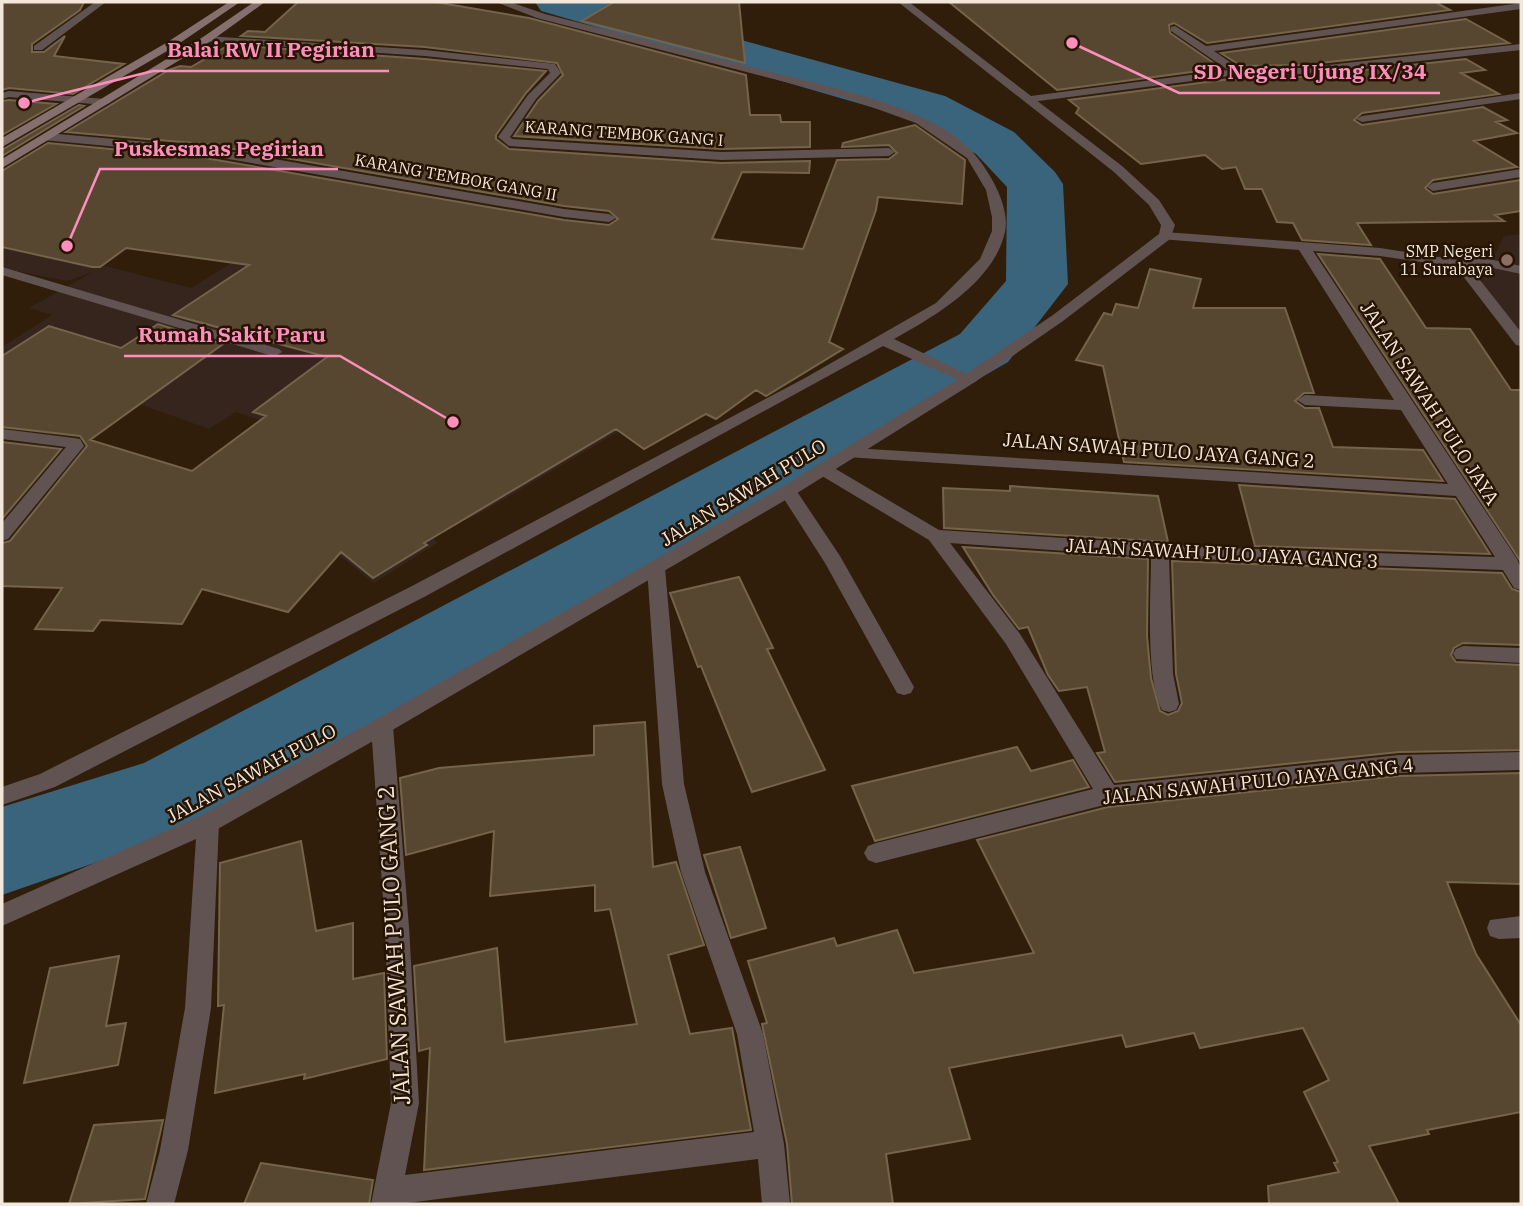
<svg xmlns="http://www.w3.org/2000/svg" width="1523" height="1206" font-family="'IBM Plex Serif',serif">
<style>
.education{fill:#35251c}
.medical{fill:#36251c}
.lines{fill:none;stroke-linecap:round;stroke-linejoin:round}
.river{fill:#3a637c;fill-rule:evenodd}
.building{fill:#574730;stroke:#74644b;stroke-width:2}
.service{fill:#625353;fill-rule:evenodd}
.minor{fill:#625353;fill-rule:evenodd}
.tertiary{fill:#625353;fill-rule:evenodd}
.secondary{fill:#866f6f;fill-rule:evenodd}
.education-dot{fill:#8d6e63;stroke:#261402;stroke-width:2.5}
.labels{text-anchor:middle;stroke-width:5;stroke-linejoin:round;paint-order:stroke}
.far-street-label{font-size:16px;fill:#f3e6da;stroke:#261402}
.far-poi-label{font-size:16px;fill:#f3e6da;stroke:#261402;text-anchor:end}
.street-label{font-size:19px;fill:#f3e6da;stroke:#261402}
.near-street-label{font-size:23px;fill:#f3e6da;stroke:#261402}
.leader{fill:none;stroke:#fd8ebe;stroke-width:2.5}
.callout-dot{fill:#fd8ebe;stroke:#261402;stroke-width:2.5}
.callout-label{font-size:21px;text-anchor:middle;font-weight:bold;fill:#fd8ebe;stroke:#261402;stroke-width:5;stroke-linejoin:round;paint-order:stroke}
</style>
<rect width="100%" height="100%" fill="#301e0a"/>
<path class="education" d="M1521,234V332L1481,283L1504,236Z"/>
<path class="medical" d="M13,209L153,232L101,267L105,266L191,288L253,250L652,412L482,512L432,536L437,543L374,583L314,535L315,438L236,412L209,429L95,388L2,367V347L52,315L29,308L93,272L67,281L2,268V216Z"/>
<g class="lines">
<path class="river" d="M535,2H603L945,96L1014,132L1055,172L1063,184L1068,284L1008,362L207,824L2,895V807L144,763L960,334L1006,281L1007,187L976,154L909,118L541,11Z"/>
</g>
<path class="building" d="M2,2H84L80,10L32,44V52H44L65,36L54,56L124,64L73,94L9,88L2,90Z
M298,2H435L529,18L746,75L750,115H780L781,122H810V147L721,149L514,136L538,101L563,75L557,63L425,47L241,36L248,31L265,32Z
M614,2H739L745,63L582,21Z
M949,2H1435L1450,10L1207,43L1174,23L1169,25L1170,33L1221,68L1057,90Z
M1466,19L1509,43L1300,65L1241,66L1221,53Z
M229,45L425,59L546,71L526,93L496,135V139L509,149L721,163L810,161L809,173L742,172L712,239L803,249L837,160L889,159L897,153L889,145L842,147L843,143L915,125L965,160L962,204L878,197L876,210L829,342L843,349L766,396L756,390L716,419L706,414L644,449L616,429L424,543L427,545L373,578L341,552L288,612L202,589L182,624L101,620L93,631L35,629L62,588L2,586V543L10,541L87,446L80,436L2,427V356L49,326L121,348L158,324L223,344L90,440L192,471L266,416L253,412L327,357L173,315L249,265L126,248L100,267H92L2,247V171L48,143L205,158L564,220L609,225L618,219L609,211L564,206L205,144L66,132L169,70L180,66L191,67Z
M1466,59L1485,70L1461,73L1499,94L1362,113L1354,120L1362,125L1483,107L1507,120L1496,122L1517,133L1474,141L1517,167L1433,180L1425,188L1433,194L1521,180V211L1495,215L1504,221L1357,223L1371,245L1302,240L1293,223L1277,222L1262,189H1245L1236,167L1222,169L1205,155L1141,164L1076,113L1079,108L1069,100L1238,78L1300,77Z
M9,100L56,104L2,135V101Z
M79,105L84,106L2,156V150Z
M1318,254L1380,259L1426,328L1470,329L1511,390H1521V562Z
M1150,269L1201,279L1193,308H1285L1314,393H1304L1295,401L1305,408H1319L1333,447L1423,450L1443,481L1124,462L1103,366L1076,360L1104,313L1112,315L1116,304L1138,308Z
M2,442L61,449L2,519Z
M1239,485L1455,499L1490,554L1255,546Z
M1010,486L1158,496L1168,542L944,528L943,488L1010,491Z
M963,547L1148,559L1147,636L1151,678L1160,711L1168,715L1178,711L1182,703L1176,674L1172,561L1502,573L1512,589L1521,592V645L1463,643L1454,648L1451,655L1456,662L1521,665V750L1399,752L1115,782L1097,753L1105,752L1087,687L1059,691L1048,675L1028,627L1019,629L993,595Z
M739,577L773,648L767,649L825,770L752,792L701,666L698,667L670,593Z
M645,722L653,867L676,862L704,945L668,955L690,1034L732,1028L751,1130L424,1170L430,1048L419,1051L414,966L497,948L505,1042L637,1024L610,909L595,911V885L490,896L494,831L406,855L400,778L439,768L594,755V726Z
M1017,747L1031,771L1073,760L1089,787L875,841L852,786Z
M1521,773V884L1447,882L1476,954L1521,1025V1112L1427,1130L1429,1134L1369,1146L1399,1204H1269L1268,1186L1339,1172L1334,1163L1338,1162L1304,1092L1329,1080L1303,1028L1200,1048L1194,1033L1126,1047L1122,1035L949,1068L970,1139L886,1154L893,1204H792L787,1144L762,1024L767,1023L748,961L834,938L837,946L897,930L914,973L1034,953L977,840L1108,807L1399,776Z
M301,841L316,931L353,923V979L384,973L387,1059L304,1079L305,1074L215,1093L224,1005L218,1006L220,863Z
M740,847L766,928L731,938L704,855Z
M119,956L106,1026L126,1023L118,1065L24,1083L50,968Z
M163,1120L145,1199L69,1204L94,1125Z
M261,1163L373,1180L369,1204H244Z"/>
<g class="lines">
<path class="service" d="M1484,258L1521,266V274L1484,266L1460,268L1453,264L1460,260Z
M2,267L279,349L282,352L274,357L269,355L2,275Z
M788,485L794,487L840,556L914,687L911,693L904,695L897,693L825,563L779,491Z
M1463,646L1521,648V663L1456,659L1453,654L1456,649Z"/>
<path class="minor" d="M95,2H106L42,50H34V46Z
M496,2H510L545,14C620,33 696,53 771,72C822,85 876,96 923,118C953,132 974,148 990,176C999,191 1009,214 1005,232C994,282 935,316 894,339L977,379L975,382H963L883,346L426,596L55,787L2,805V787L40,774L412,586L805,378L936,303L980,259L992,231V217L986,190L967,158L916,123L844,97L537,18Z
M1521,3V9L1214,51L1240,69L1300,68L1521,44V50L1300,74L1238,75L1031,102L1025,99L1031,96L1228,70L1171,31V27L1175,26L1206,46Z
M207,36L425,50L555,64L561,73L536,99L510,137L512,139L721,152L889,148L895,152L889,156L721,160L509,146L498,137L528,95L550,73L548,69L425,56L203,41V37Z
M9,91L105,99L111,102L105,105L9,97L2,99V93Z
M1521,93V99L1362,122L1356,119L1362,116Z
M47,133L205,147L564,209L609,214L616,218L609,222L564,217L205,155L43,140L41,137Z
M1521,169V177L1433,191L1427,187L1433,183Z
M1165,232L1380,248L1465,261L1521,332V346L1516,345L1456,267L1380,256L1313,251L1517,559L1521,568V590L1514,588L1503,570L1169,558L1173,674L1179,704L1176,710L1169,712L1162,710C1145,678 1151,595 1151,557L950,543L1020,634L1114,785L1399,755L1521,752V770L1399,773L1108,804L876,863L868,860L864,853L868,846L876,843L1093,789L1006,644L929,540L817,473L814,469L817,465H829L939,530L1223,548L1495,557L1456,496L846,457L844,453L846,449L852,448L1448,484L1401,410L1305,405L1297,400L1305,395L1394,400L1299,250L1160,239L1158,236Z
M2,429L74,438L80,439L84,446L8,539L2,541V523L66,447L2,439Z
M656,561L663,563L665,568L684,784L705,872L763,1034L784,1144L790,1204H762L758,1159L399,1204H371L391,1103L385,927L371,726L375,720L382,718L389,720L393,726L409,927L419,1103L405,1175L754,1132L737,1034L681,872L662,784L647,568L649,563Z
M208,813L216,816L219,823L211,1008L188,1150L174,1204H146L160,1150L185,1008L197,823L200,816Z
M1521,916V938L1499,939L1490,936L1487,928L1490,920Z"/>
<path class="tertiary" d="M898,2H909L1122,166L1159,200L1175,225L1170,239L1063,321L975,382L794,495L389,732L216,830L2,926V904L200,816L375,720L782,487L963,376L1053,315L1159,234L1161,225L1149,205L1114,172Z"/>
<path class="secondary" d="M229,2H240L174,47L2,147V138L166,43Z
M254,2H265L211,41L2,168V159L203,37Z"/>
</g>
<circle class="education-dot" cx="1507" cy="260" r="7"/>
<g class="labels">
<g class="far-street-label">
<text transform="translate(624 133) rotate(4)" y="6">KARANG TEMBOK GANG I</text>
<text transform="translate(456 177) rotate(10)" y="6">KARANG TEMBOK GANG II</text>
</g>
<g class="far-poi-label">
<text x="1493" y="257">SMP Negeri<tspan x="1493" dy="18">11 Surabaya</tspan></text>
</g>
<g class="street-label">
<text transform="translate(1430 403) rotate(57)" y="7">JALAN SAWAH PULO JAYA</text>
<text transform="translate(1159 450) rotate(4)" y="7">JALAN SAWAH PULO JAYA GANG 2</text>
<text transform="translate(743 492) rotate(-31)" y="7">JALAN SAWAH PULO</text>
<text transform="translate(1222 553) rotate(3)" y="7">JALAN SAWAH PULO JAYA GANG 3</text>
<text transform="translate(251 773) rotate(-28)" y="7">JALAN SAWAH PULO</text>
<text transform="translate(1258 781) rotate(-6)" y="7">JALAN SAWAH PULO JAYA GANG 4</text>
</g>
<g class="near-street-label">
<text transform="translate(394 945) rotate(-93)" y="8">JALAN SAWAH PULO GANG 2</text>
</g>
</g>
<path class="leader" d="M24 103L153 71H389M1072 43L1179 93H1440M67 246L100 169H338M453 422L340 356H124"/>
<g class="callout-dot">
<circle cx="24" cy="103" r="7"/>
<circle cx="1072" cy="43" r="7"/>
<circle cx="67" cy="246" r="7"/>
<circle cx="453" cy="422" r="7"/>
</g>
<g class="callout-label">
<text x="271" y="57">Balai RW II Pegirian</text>
<text x="1310" y="79">SD Negeri Ujung IX/34</text>
<text x="219" y="156">Puskesmas Pegirian</text>
<text x="232" y="342">Rumah Sakit Paru</text>
</g>
<rect width="1523" height="1206" fill="none" stroke="#f3e6da" stroke-width="7"/>
</svg>
